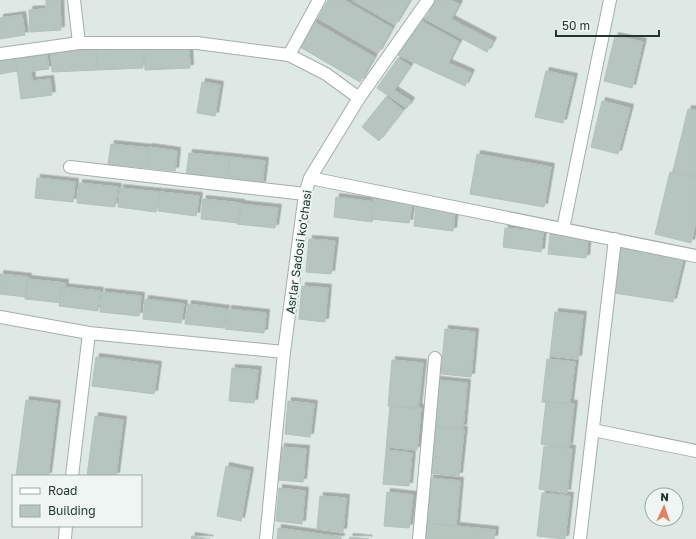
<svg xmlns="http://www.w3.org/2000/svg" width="696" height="539" font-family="'Golos Text',sans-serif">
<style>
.building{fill:#b7c5c0;stroke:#b2c1ba;filter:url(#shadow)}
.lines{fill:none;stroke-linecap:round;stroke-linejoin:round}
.street-casing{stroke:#a2afaa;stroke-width:14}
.street{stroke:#fff;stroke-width:12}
.labels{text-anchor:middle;stroke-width:3.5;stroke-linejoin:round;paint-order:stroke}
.street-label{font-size:12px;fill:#223630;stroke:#eef5f2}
</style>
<defs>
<filter id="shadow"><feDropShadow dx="3.5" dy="-3.5" stdDeviation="0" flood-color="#0004"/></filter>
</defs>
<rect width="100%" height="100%" fill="#dee8e4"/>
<path class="building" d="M46,0H60L61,30L30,32L29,10L46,9Z
M328,0H344L392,28L378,53L318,18Z
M352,0H410L395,25Z
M436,0H450L459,4L451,19L493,41L487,52L425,19Z
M22,15L25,35L0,39V18Z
M421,21L459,42L448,63L471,73L465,86L398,55Z
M314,22L374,57L360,82L300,47Z
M615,36L643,42L632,88L604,81Z
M142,48L143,68L98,70L97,50Z
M189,48L190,68L145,70L144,50Z
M46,50L49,69L31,71L32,81L50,79L52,95L21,99L15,54Z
M96,50L97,70L52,72L51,52Z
M14,55L17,71L0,74V58Z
M398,58L410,66L394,90L411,101L407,108L377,88Z
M546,71L574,77L563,123L535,117Z
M202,82L220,85L215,116L197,113Z
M386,97L403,110L379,141L362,127Z
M602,101L630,108L618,154L591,147Z
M688,109L696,110V176L673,171Z
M111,144L149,148L147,168L108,164Z
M149,147L177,151L175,171L147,168Z
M189,153L230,157L227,181L186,177Z
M477,154L551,167L544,207L470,194Z
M230,157L265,161L262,185L227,181Z
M670,172L696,178V221L691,243L655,234Z
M37,178L75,182L73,202L35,198Z
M79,183L118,187L115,207L77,203Z
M120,188L159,192L156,212L118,207Z
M160,192L199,196L196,216L158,211Z
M336,197L375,202L372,222L334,217Z
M203,199L241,203L239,223L201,219Z
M373,199L412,204L409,223L371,219Z
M239,204L278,208L275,228L237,224Z
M416,206L455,211L453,231L414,226Z
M505,228L543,232L541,252L503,247Z
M550,234L588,238L586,258L548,254Z
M309,239L335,241L331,274L306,272Z
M621,248L683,260L673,302L614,293Z
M0,274L28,277L26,297L0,294Z
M27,279L65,283L63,303L25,299Z
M302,286L328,288L325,322L299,319Z
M61,287L100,291L98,311L59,306Z
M102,292L141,296L139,316L100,312Z
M145,299L184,304L181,323L143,319Z
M188,304L226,309L224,328L185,324Z
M228,309L266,313L264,333L225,329Z
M555,312L583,315L578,359L550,356Z
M445,329L475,332L471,377L441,374Z
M96,357L158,365L154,394L92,386Z
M547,359L575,362L570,403L542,402Z
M392,360L423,363L418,409L388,406Z
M232,368L258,370L254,403L229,401Z
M437,380L467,383L463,428L433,425Z
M26,400L57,404L48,476H16Z
M288,401L314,404L310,437L285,434Z
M546,402L574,404L569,447L541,444Z
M390,405L421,408L417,450L389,447V451L386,450Z
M95,416L123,420L116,476H87Z
M433,427L464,430L459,476L429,473Z
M544,446L572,449L567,493L539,489Z
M281,447L306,449L303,482L278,480Z
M386,450L412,453L409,486L383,484Z
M226,466L250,471L241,521L217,516Z
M430,478L460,481L456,526L426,523Z
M279,488L305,491L302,524L276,521Z
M387,492L413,495L409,528L384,526Z
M542,493L570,496L565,539L537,536Z
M320,496L346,498L343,532L317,529Z
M426,523L495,530L494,539H425Z
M278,528L341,537V539H277Z
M192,536L210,539H191Z
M350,537L369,539H349Z"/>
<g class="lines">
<defs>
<path id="street" d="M74,0L79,43
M319,0L289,55L326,74L359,98
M0,54L79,43H197L289,55
M70,167L305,194
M310,178L696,256
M563,229L610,0
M0,317L89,333L284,352
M593,430L696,451
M72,476L89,333
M65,539L66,526
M266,539L284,352L305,194L310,178L359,98L428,0
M419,539L435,358
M580,539L615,239"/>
</defs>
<use href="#street" class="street-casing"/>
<use href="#street" class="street"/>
</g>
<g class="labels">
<g class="street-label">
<text transform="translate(299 252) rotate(-82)" y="4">Asrlar Sadosi ko'chasi</text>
</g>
</g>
<rect x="12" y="475" width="130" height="52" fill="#eef5f2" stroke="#9ca9a4"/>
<rect x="20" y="488" width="20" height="6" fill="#ffffff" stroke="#9ca9a4"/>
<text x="48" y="495" font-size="12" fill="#223630">Road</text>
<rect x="20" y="505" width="20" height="12" fill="#b7c5c0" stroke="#9ca9a4"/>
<text x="48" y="515" font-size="12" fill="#223630">Building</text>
<g transform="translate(664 507) rotate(3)"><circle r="19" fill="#eef5f2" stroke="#9ca9a4"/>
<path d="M0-3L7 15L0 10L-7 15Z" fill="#e18263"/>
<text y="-6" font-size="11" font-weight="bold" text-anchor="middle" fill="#223630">N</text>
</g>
<path d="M556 30v6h103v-6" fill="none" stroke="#223630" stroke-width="2"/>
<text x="562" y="30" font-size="12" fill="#223630" stroke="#eef5f2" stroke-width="3" paint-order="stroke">50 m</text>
</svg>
